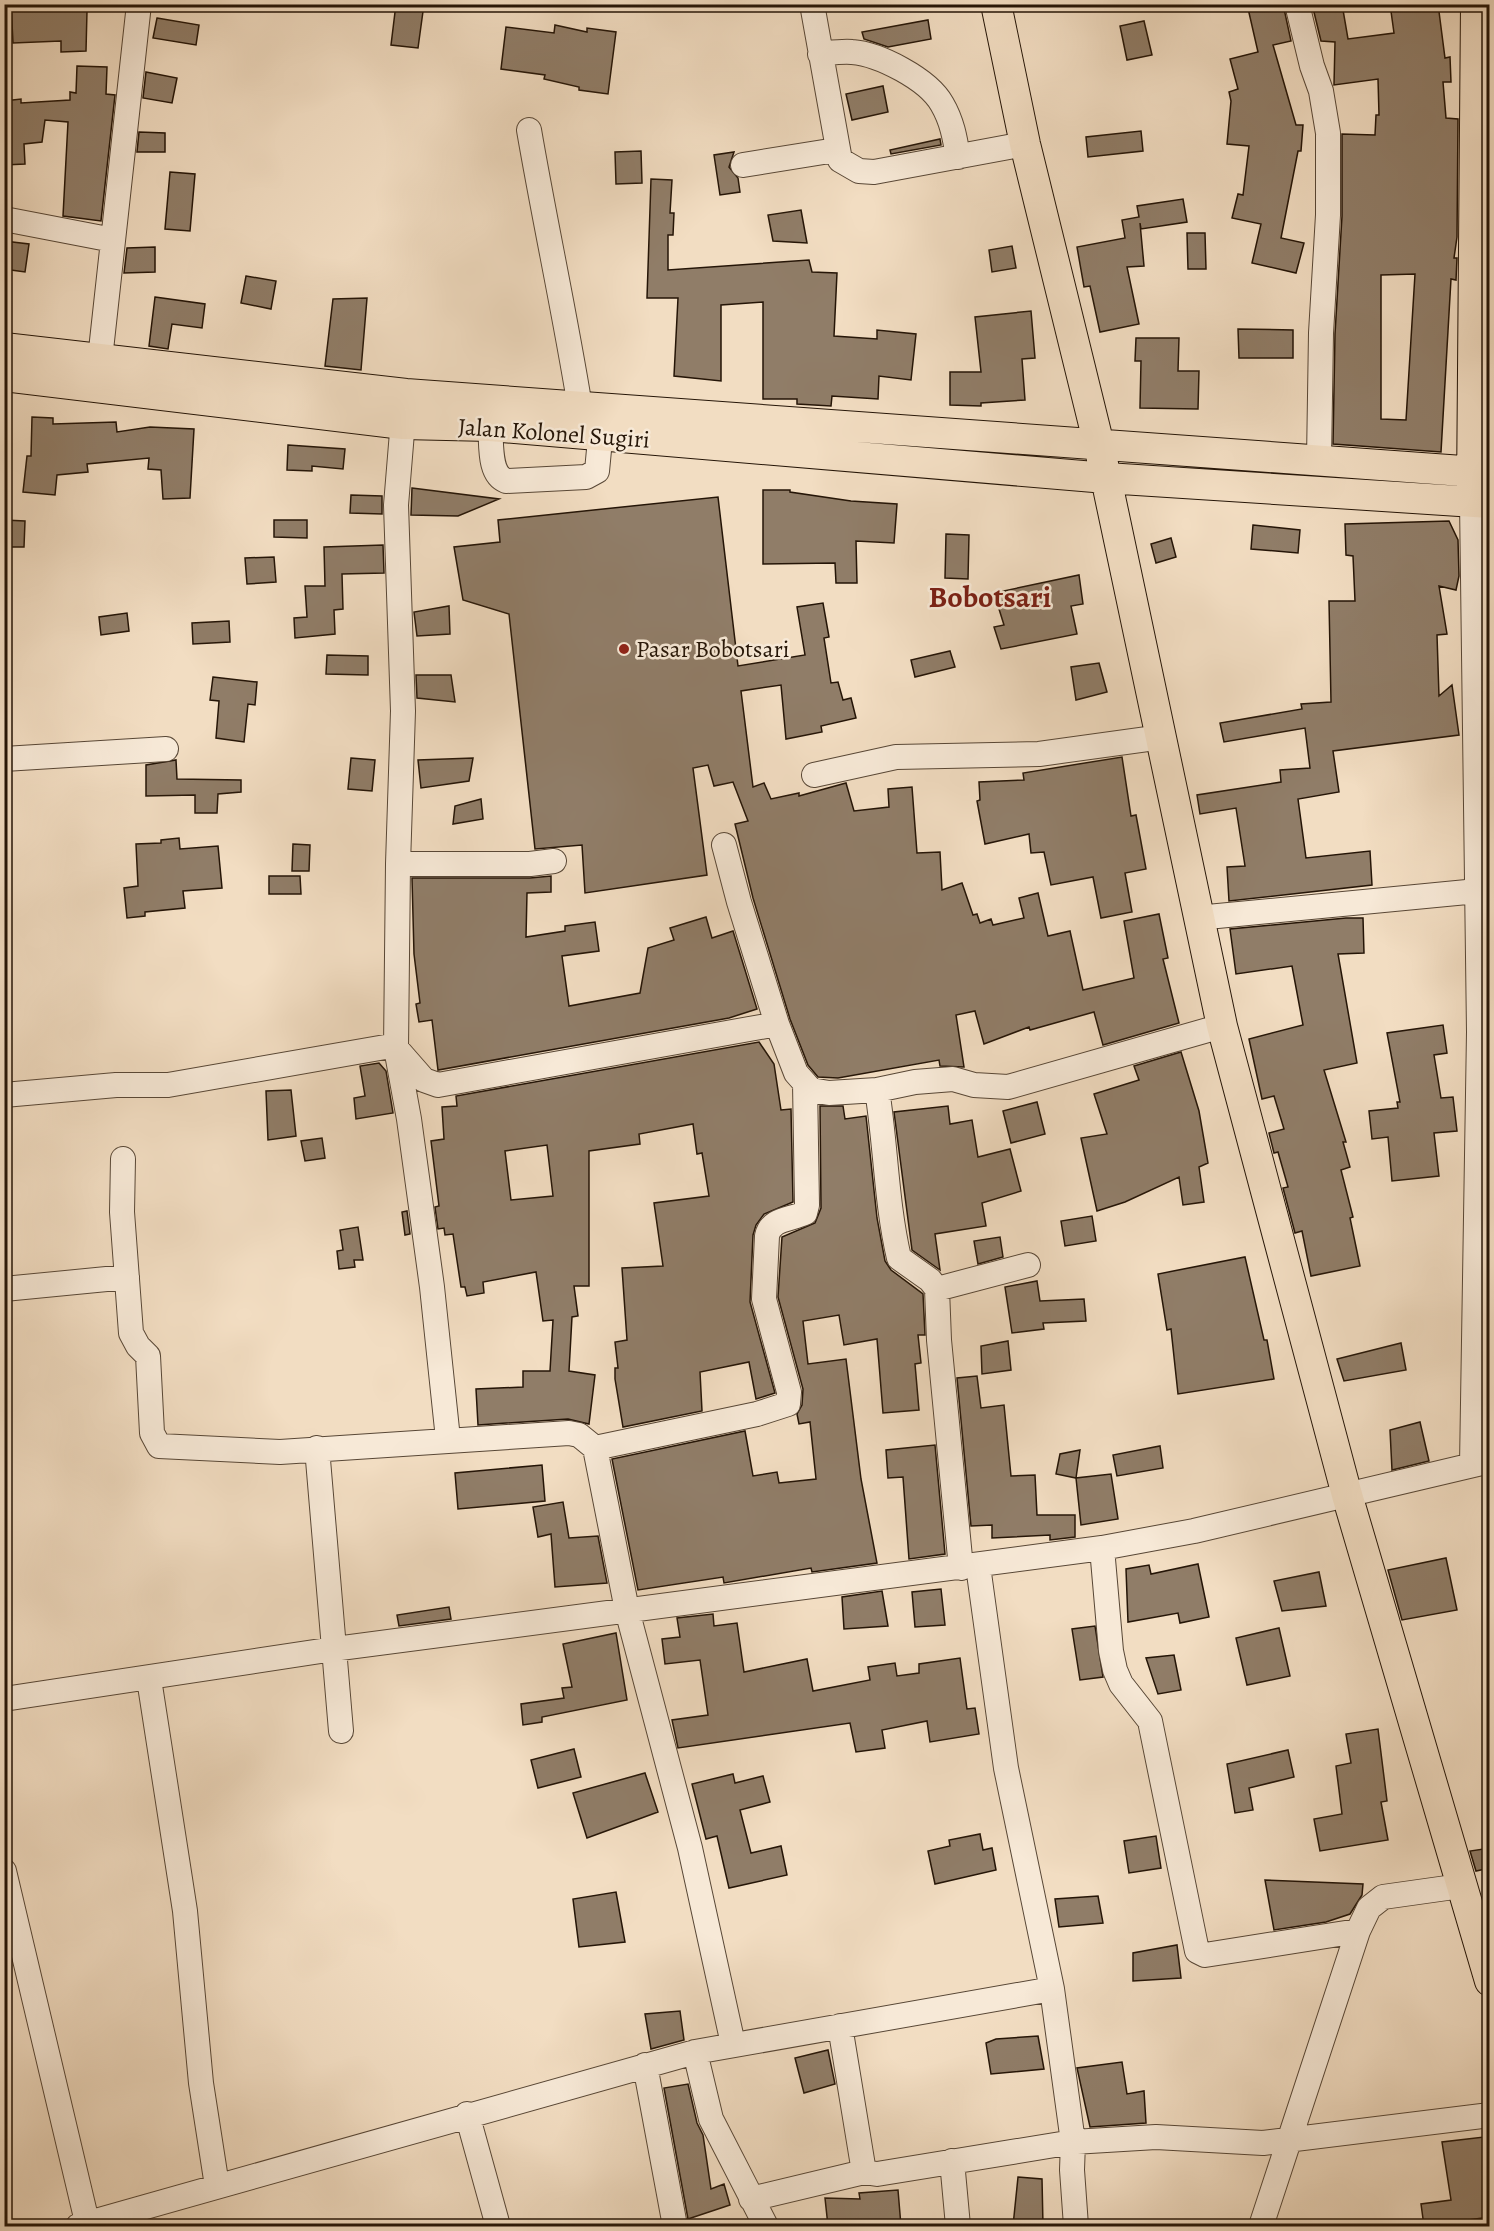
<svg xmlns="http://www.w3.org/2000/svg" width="1494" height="2231" font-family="Alegreya,serif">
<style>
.building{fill:#907d68;stroke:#251507;stroke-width:1.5;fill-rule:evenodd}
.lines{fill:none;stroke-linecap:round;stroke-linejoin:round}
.minor-casing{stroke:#584736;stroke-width:26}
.major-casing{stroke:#251507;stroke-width:32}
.minor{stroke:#f7e9d7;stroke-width:24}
.major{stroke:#f2ddc2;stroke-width:30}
.poi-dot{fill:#8f2418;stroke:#f7e9d7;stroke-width:2}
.labels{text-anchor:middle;stroke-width:5;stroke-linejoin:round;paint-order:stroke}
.street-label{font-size:24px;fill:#251507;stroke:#f7e9d7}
.poi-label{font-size:24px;fill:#251507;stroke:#f7e9d7;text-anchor:start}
.district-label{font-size:30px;font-weight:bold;fill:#7a1f14;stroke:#f7e9d7}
</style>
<rect width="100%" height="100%" fill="#f2ddc2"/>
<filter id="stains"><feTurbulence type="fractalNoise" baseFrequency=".00333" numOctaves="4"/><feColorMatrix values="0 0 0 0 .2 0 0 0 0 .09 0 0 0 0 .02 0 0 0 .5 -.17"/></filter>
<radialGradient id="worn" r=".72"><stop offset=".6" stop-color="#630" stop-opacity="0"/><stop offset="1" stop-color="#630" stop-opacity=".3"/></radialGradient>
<path class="building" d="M11,4H39V8L87,11L86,51L61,52V41L13,43Z
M396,4H424L418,48L391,45Z
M1247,4H1283L1291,41L1273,45L1296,125H1303L1301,151H1298L1281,238L1304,243L1296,273L1252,263L1261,224L1232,218L1238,194L1243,195L1249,146L1227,144L1231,101L1229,92L1238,89L1230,59L1258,52Z
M1312,4H1342L1348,39L1394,33L1390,4H1438L1445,58L1450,57L1451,82H1443L1446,118L1458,119L1457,237L1454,258H1457L1456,280L1451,279L1441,452L1333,444L1335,334L1342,216V134L1375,135L1376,115H1379L1378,79L1334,85L1335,42L1321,41ZM1415,274L1406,420L1381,419V275Z
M157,18L199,25L196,45L153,38Z
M928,20L931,39L888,47L864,39L862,32Z
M1144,21L1152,55L1127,60L1120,26Z
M555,25L587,32V28L616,32L608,94L579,90V87L544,79L545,75L501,69L506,27L554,33Z
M77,66L107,67L106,94L115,95L101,221L63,216L68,122L45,120L42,142L24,144L25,164L4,165V101L21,99V103L70,100V92L76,93Z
M146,72L177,78L172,103L143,98Z
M883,86L888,112L852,120L846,94Z
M1141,131L1143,151L1088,157L1086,137Z
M139,132L165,133V152H137Z
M940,139L941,145L891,154L890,150Z
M641,151L642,183L616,184L615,152Z
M734,152L729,167L738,178L740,192L720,195L714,155Z
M170,172L195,174L190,231L165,229Z
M651,179L672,180L670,213H674L673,235H668V270L809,260L812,272L837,273L834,336L877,339V330L916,334L911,380L879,376L878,399L832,396L831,406L797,404V399H763V302L721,305V381L674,376L678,298H647Z
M1183,199L1187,222L1141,229L1140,223L1144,266L1127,267L1139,324L1100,332L1090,286L1084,287L1077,247L1125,238L1122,220L1139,217L1137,206Z
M801,210L807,243L773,241L768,215Z
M1187,233H1205L1206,269H1188Z
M4,241L29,244L25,272L4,269Z
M1012,246L1016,268L992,272L989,250Z
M155,247V272L124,273L127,248Z
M246,276L276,281L271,309L241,303Z
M155,297L205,304L202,328L172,324L168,349L149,346Z
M367,298L361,370L325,366L333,299Z
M1031,311L1035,358L1022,359L1025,400L981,403V406L950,405V372H981L975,317Z
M1238,329L1293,330V358H1239Z
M1136,338H1179L1178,371H1199L1198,409L1140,408L1141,361H1135Z
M32,417L53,418V424L116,422L117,432L150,427L194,429L190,498L163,499L161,470L148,469L149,458L87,464L88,472L57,475L55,495L23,492L27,456H31Z
M288,445L345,449L343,469L312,466V471L287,470Z
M412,488L499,499L458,516L411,515Z
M763,490H790V492L851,501L897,504L894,543L856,541L857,583H836L835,563L763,564Z
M351,495L382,496V514L350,513Z
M718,497L738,666L805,655L797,607L823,603L829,637L824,638L831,683L838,682L843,700L851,698L856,718L821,726L822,732L786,739L781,685L741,691L753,787L764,783L771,799L799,793V796L846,783L854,811L889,807L888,789L912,787L917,853L940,852L942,890L962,883L973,915L977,914L980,923L991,919L993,925L1024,918L1019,898L1038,893L1048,936L1070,931L1083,990L1134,978L1124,921L1159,914L1168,958L1163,959L1179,1023L1103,1045L1094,1012L1030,1030L1029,1027L984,1044L975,1011L956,1015L964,1067L940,1066L939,1060L838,1078L818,1077L808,1065L790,1019L753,898L735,824L748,821L733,782L714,786L708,765L693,768L707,875L585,893L582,845L535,849L509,614L463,600L454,547L500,542L498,520Z
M4,520L25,521L24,547H4Z
M274,520H307V538L274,537Z
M1449,521L1458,540L1459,576L1456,590L1439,586L1447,634L1437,635L1439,696L1452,685L1459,735L1333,751L1339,792L1298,799L1306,858L1370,851L1372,885L1229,901L1227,867L1245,866L1236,808L1200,814L1197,795L1281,782L1280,770L1310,768L1305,728L1224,742L1220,723L1302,709L1301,704L1331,702L1329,601H1355L1353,556L1346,555L1345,524Z
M1253,525L1300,530L1298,553L1251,549Z
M946,534L969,535L968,579L945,578Z
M1171,538L1176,557L1156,563L1151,544Z
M383,545L384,573L342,574L343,609L334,610L335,634L295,638L294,618L307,617L305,586H325L324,547Z
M274,557L276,582L247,584L245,558Z
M1079,575L1083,604L1071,606L1077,634L1001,649L994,627L1004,625L994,593Z
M449,606L450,634L417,636L414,612Z
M127,613L129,631L101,635L99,617Z
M229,621L230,642L193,644L192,623Z
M950,651L955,667L915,677L911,660Z
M327,655L368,656V675L326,674Z
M1099,663L1107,692L1076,700L1071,667Z
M416,675H451L455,702L417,698Z
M213,677L257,682L255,705L248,704L244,742L216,738L219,701L210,700Z
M1122,757L1131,816L1136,815L1146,869L1125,873L1132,912L1101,918L1093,877L1051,885L1044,852L1031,853L1029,834L985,844L977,801L980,800L979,782L1024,780L1023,773Z
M351,758L375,760L372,791L348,789Z
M473,758L469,781L421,788L418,760Z
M176,760L177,779L241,780V792L218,794L217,813H195V795L146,796V765Z
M481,799L483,819L453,824L455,806Z
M179,838L180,849L218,846L222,888L183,891L185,908L145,912V916L127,918L124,888L138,886L136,844L161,843V840Z
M293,844L310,845L309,871H292Z
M269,876H300L301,894H269Z
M551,876V892L527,893L526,937L565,931V926L595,922L599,951L562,956L569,1006L640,993L648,948L674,940L670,928L706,917L712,938L733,931L757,1009L729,1018L438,1070L432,1020L419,1022L416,1004L420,1003L414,954L412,878H530Z
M1346,918H1363L1364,953L1338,954L1357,1063L1324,1070L1346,1142H1343L1350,1167L1341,1170L1353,1217L1350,1218L1360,1266L1311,1276L1302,1231L1295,1233L1283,1188L1288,1187L1278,1152L1274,1153L1269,1133L1284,1129L1274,1096L1262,1099L1249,1039L1303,1025L1292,966L1236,974L1230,929Z
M1443,1025L1447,1053L1434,1055L1441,1098L1453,1097L1457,1131L1434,1133L1439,1176L1392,1181L1388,1137L1372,1139L1369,1111L1398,1108L1397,1102H1400L1387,1033Z
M759,1042L774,1064L781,1110L791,1109L793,1202L764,1214L756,1225L753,1235L750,1302L775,1393L756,1399L749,1362L700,1372L702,1411L623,1427L615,1379V1368H618L615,1342L627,1340L622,1268L663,1266L654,1203L709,1196L702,1153L697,1154L693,1124L639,1134L640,1144L589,1151V1286H574L578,1316L572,1317L569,1371L595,1375L589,1424L568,1419L478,1425L476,1389L523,1387V1371H550L553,1320L543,1321L536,1272L483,1282L484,1293L467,1296L465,1287H461L453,1234L445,1235L444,1228L438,1229L435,1207L439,1206L431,1141L444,1139L442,1107L457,1106L456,1096ZM547,1145L553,1196L511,1200L505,1151Z
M1181,1052L1199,1111L1208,1163L1199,1167L1204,1202L1183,1205L1179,1177L1125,1202L1097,1211L1081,1138L1107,1134L1094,1094L1139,1080L1134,1066Z
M379,1063L386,1071L393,1113L356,1119L354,1098L365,1096L360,1066Z
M291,1090L296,1136L268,1140L266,1091Z
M1037,1102L1045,1134L1011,1143L1003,1111Z
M820,1106H843L845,1119L866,1116L877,1218L885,1261L891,1270L923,1294L925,1335H918L921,1363L915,1364L919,1410L883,1413L877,1339L844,1345L839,1315L803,1321L808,1364L846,1359L861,1479L877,1563L812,1572L811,1568L724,1583L723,1577L638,1590L612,1459L745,1431L753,1476L777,1472L779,1483L816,1479L810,1422L799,1424L797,1414L802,1405L803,1389L778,1297L782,1237L815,1223L821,1208Z
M948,1106L950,1124L972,1120L978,1157L1010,1149L1021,1191L982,1203L986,1226L935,1234L940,1270L912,1250L894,1112Z
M322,1138L325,1158L305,1161L301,1141Z
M407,1211L410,1234L405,1235L402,1212Z
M1092,1216L1096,1241L1065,1246L1061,1221Z
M358,1227L363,1260H354L355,1267L339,1269L337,1251L343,1250L340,1230Z
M1000,1237L1003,1257L978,1264L974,1241Z
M1245,1257L1264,1340H1267L1274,1379L1178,1394L1171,1329L1167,1330L1158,1274Z
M1037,1281L1040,1301L1084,1299L1086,1321L1043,1323L1044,1329L1012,1333L1005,1287Z
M1008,1341L1011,1370L982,1374L981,1346Z
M1401,1343L1406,1370L1344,1381L1337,1359Z
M977,1376L981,1408L1004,1405L1011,1476L1035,1475L1037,1515H1075V1537L1050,1540V1535L992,1538V1525L971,1526L957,1378Z
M1420,1422L1429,1461L1392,1470L1390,1430Z
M935,1445L945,1554L909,1559L903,1477L888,1478L886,1450Z
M1160,1446L1163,1468L1117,1476L1113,1455Z
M1080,1450L1076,1478L1056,1474L1060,1454Z
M542,1465L545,1501L458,1509L455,1473Z
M1111,1474L1118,1519L1081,1525L1076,1478Z
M563,1502L569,1538L598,1536L607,1583L555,1587L551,1534L538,1537L533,1507Z
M1446,1558L1457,1610L1402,1620L1388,1570Z
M1198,1564L1209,1617L1180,1623L1178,1613L1128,1622L1126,1569L1149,1565L1151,1574Z
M1319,1572L1326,1606L1282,1611L1274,1581Z
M941,1589L945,1625L915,1627L912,1592Z
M882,1591L888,1626L844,1629L842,1597Z
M449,1607L451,1619L399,1626L397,1615Z
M713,1614L714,1626L737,1623L744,1672L807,1659L813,1691L870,1680L868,1667L895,1663L897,1676L919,1673V1664L960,1658L967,1709L975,1708L979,1734L930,1742L927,1721L882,1730L885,1748L856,1752L850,1723L678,1748L672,1720L708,1715L700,1660L665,1664L662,1639L680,1637L677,1618Z
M1095,1626L1103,1677L1080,1680L1072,1629Z
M1279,1628L1290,1676L1247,1685L1236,1638Z
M616,1633L627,1700L542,1717V1722L523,1725L521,1704L564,1698L562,1688L572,1687L563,1644Z
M1174,1655L1181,1690L1158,1694L1146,1658Z
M1378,1729L1387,1801L1381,1802L1388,1840L1320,1851L1314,1819L1342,1814L1336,1766L1351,1763L1346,1734Z
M574,1749L581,1777L538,1788L531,1760Z
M1288,1750L1294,1777L1249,1788L1253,1810L1235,1813L1227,1764Z
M645,1773L658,1812L587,1838L573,1793Z
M733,1774L735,1783L763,1776L770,1802L740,1810L751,1853L781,1846L787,1875L729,1888L717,1836L706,1839L692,1784Z
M980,1834L983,1850L992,1848L996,1870L935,1884L928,1851L950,1846L949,1840Z
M1156,1836L1161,1868L1129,1873L1124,1841Z
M1490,1848V1868L1476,1871L1470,1851Z
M1265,1880L1363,1884L1362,1895L1350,1914L1326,1922L1274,1930Z
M616,1892L625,1942L579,1947L573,1899Z
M1098,1896L1103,1923L1059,1927L1055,1899Z
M1177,1945L1181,1978L1133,1981V1953Z
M680,2011L684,2040L651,2049L645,2014Z
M1038,2036L1044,2069L991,2074L986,2043L996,2039Z
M828,2050L835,2084L804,2093L795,2058Z
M1122,2062L1127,2094L1144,2091L1146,2123L1090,2127L1077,2068Z
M688,2084L697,2123L703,2135L711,2189L724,2184L730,2205L688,2219L664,2088Z
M1484,2137L1490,2171V2217L1424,2226L1421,2204L1451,2200L1442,2142Z
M1018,2177L1042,2179L1043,2226H1013Z
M898,2190L901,2226H828L825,2198L860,2199L859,2193Z"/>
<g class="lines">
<defs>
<path id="minor" d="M812,4L840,160L859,171L874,172L1025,144
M1297,4L1312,66L1321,91L1328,133V215L1321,333L1319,459
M820,54C830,53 842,51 852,52C879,54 928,79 942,104C952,121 955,138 958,157
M529,130C545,223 565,314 580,407
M743,165L836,150
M4,219L113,240
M100,359L139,4
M404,408L396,505L403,711L398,864L396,1048L409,1119L432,1287L448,1439
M490,426C492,443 488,474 506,481L586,477L597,471L602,418
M4,759L166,749
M814,775L896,757L1039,754L1162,737
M724,845L739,902L777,1024
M398,864H530L554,861
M1197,918L1467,892L1479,888
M877,1090C886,1146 886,1202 899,1258L930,1280L937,1289L939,1340L961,1568
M4,1095L116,1085H168L391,1046L396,1048L424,1080L438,1085L777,1024L796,1073L811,1090L829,1093L877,1090L915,1082L953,1079L974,1085L1008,1087L1222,1026
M123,1159L122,1212L131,1333L138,1346L148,1356L152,1433L159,1446L280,1452L569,1433L579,1435L595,1448L627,1610L690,1848L733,2044
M4,1289L127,1277
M937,1289L1028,1265
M317,1448L341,1731
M595,1448L757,1414L788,1404L789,1392L764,1299L767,1236C771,1218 790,1220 805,1213L807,1205L805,1083
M1472,1465L1479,1032L1472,502
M1102,1548L1111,1651L1115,1670L1121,1684L1150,1721L1197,1951L1205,1955L1358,1931
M978,1566L1006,1768L1052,1989L1073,2142L1156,2137L1263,2143L1490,2115
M149,1679L185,1911L201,2083L217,2186
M4,1699L334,1649L1102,1548L1194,1531L1490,1461
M4,1871L88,2226
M840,2026L864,2172L877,2174L1073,2142L1072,2170L1076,2226
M695,2052L711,2119L766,2226
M645,2065L675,2226
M467,2114L498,2226
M952,2161L958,2226
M751,2199L864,2172
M78,2226L695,2052L1052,1989
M1261,2226L1358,1931L1369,1908L1383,1897L1461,1886"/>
<path id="major" d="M996,4L1025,144L1099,445L1222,1026L1347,1495L1490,1981
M4,348L406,394L1490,473
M4,376L403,424L490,426L1106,478L1490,503
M1472,493L1476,4"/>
</defs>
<use href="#minor" class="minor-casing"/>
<use href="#major" class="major-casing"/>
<use href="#minor" class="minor"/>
<use href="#major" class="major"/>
</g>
<circle class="poi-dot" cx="624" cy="649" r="6"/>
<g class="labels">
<g class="street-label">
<text transform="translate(554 433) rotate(4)" y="8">Jalan Kolonel Sugiri</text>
</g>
<g class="poi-label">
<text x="636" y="657">Pasar Bobotsari</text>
</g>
<g class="district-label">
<text x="990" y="607">Bobotsari</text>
</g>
</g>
<rect width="1494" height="2231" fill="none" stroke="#f2ddc2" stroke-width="24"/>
<rect x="6" y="6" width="1482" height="2219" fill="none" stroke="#251507" stroke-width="3"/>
<rect x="12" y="12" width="1470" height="2207" fill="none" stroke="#251507" stroke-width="1.5"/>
<rect width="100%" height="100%" filter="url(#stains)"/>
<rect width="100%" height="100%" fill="url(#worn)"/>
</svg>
